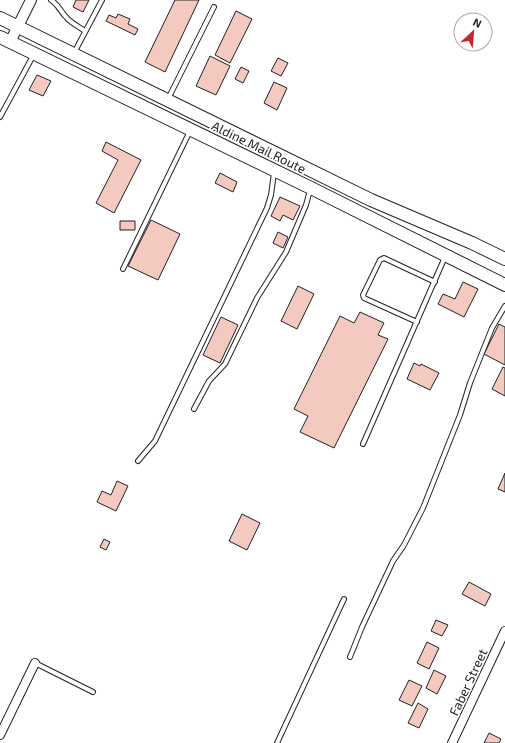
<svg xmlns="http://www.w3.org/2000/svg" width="505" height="743" font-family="'Exo 2',sans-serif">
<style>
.building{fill:#f3c9c0;stroke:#222}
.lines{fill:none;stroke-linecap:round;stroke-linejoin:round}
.service-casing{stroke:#222;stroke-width:6}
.minor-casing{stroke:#222;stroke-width:10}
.tertiary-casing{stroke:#222;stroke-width:12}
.secondary-casing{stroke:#222;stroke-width:14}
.service{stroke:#fff;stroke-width:4}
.minor{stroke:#fff;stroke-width:8}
.tertiary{stroke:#fff;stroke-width:10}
.secondary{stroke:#fff;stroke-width:12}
.labels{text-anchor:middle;stroke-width:3;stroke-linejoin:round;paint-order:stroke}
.street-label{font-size:13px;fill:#222;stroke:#fff}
</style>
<rect width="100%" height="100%" fill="#fff"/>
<path class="building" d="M76,0H89L83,12L73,7Z
M175,0H199L165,72L145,62Z
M236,11L252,19L230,63L215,55Z
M118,14L130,19L128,24L138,29L135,35L106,21L109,15L116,18Z
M210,56L230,66L216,95L196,86Z
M278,58L288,63L281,76L271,71Z
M241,67L249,71L243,83L235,79Z
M37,75L51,81L43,96L29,90Z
M274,82L287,88L277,110L264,103Z
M106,142L141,160L114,213L96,203L118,160L102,151Z
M220,173L237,182L233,192L215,183Z
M280,197L300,206L293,220L283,215L280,221L271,216Z
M151,220L180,234L158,280L128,266Z
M120,221H135V230H120Z
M278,232L288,237L283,248L273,243Z
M463,282L478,289L464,317L438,304L443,294L455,299Z
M298,286L314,294L297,329L281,321Z
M360,312L384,323L378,335L388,339L334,448L300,432L308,416L294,409L340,316L354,323Z
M221,317L238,325L220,363L203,355Z
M499,324L505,327V365L484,354Z
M414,363L420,366L421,364L439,373L430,390L407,379Z
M503,367L505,368V396L492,389Z
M505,473V492L498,489Z
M117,481L128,486L116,511L97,502L102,491L111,495Z
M242,514L260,523L247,550L229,541Z
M104,539L110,542L106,550L100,547Z
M469,582L491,594L485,606L462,594Z
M436,620L448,625L442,636L431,631Z
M427,642L439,648L429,669L417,663Z
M434,670L446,676L437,694L426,688Z
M409,680L422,686L412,706L399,700Z
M418,703L428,709L419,728L408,723Z
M489,733L501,739L499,743H484Z"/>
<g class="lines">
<defs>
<path id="service" d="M51,0C59,5 60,11 66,17C71,23 79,27 85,31
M74,53L102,0
M168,99L214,7
M0,117L34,54
M123,269L190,131
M417,322L364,298L363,295L380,260L384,258L435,282
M194,409L209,381L225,364L257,298L286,252L306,205L310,190
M363,444L445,257
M138,461L155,441L267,208L271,195L274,173
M350,657L362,627L393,561L404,545L423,508L460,415L470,383L492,328L505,306
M35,663L93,692
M277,743L344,599"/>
<path id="minor" d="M0,735L35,663
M452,743L505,631"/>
<path id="tertiary" d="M10,42L31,0"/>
<path id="secondary" d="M0,18L371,200L472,243L505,259
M0,37L311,188L505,285"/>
</defs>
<use href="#service" class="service-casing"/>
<use href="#minor" class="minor-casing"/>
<use href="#tertiary" class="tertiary-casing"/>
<use href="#secondary" class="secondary-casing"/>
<use href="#service" class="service"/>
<use href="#minor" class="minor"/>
<use href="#tertiary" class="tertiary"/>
<use href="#secondary" class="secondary"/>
</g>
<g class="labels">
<g class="street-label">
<text transform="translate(259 147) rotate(26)" y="5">Aldine Mail Route</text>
<text transform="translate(468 682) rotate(-65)" y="5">Faber Street</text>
</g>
</g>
<g transform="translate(473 32) rotate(26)"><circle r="19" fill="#ffffff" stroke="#a7a7a7"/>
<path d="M0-3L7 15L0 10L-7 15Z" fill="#c62828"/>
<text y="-6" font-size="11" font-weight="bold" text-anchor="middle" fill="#222222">N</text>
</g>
</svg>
